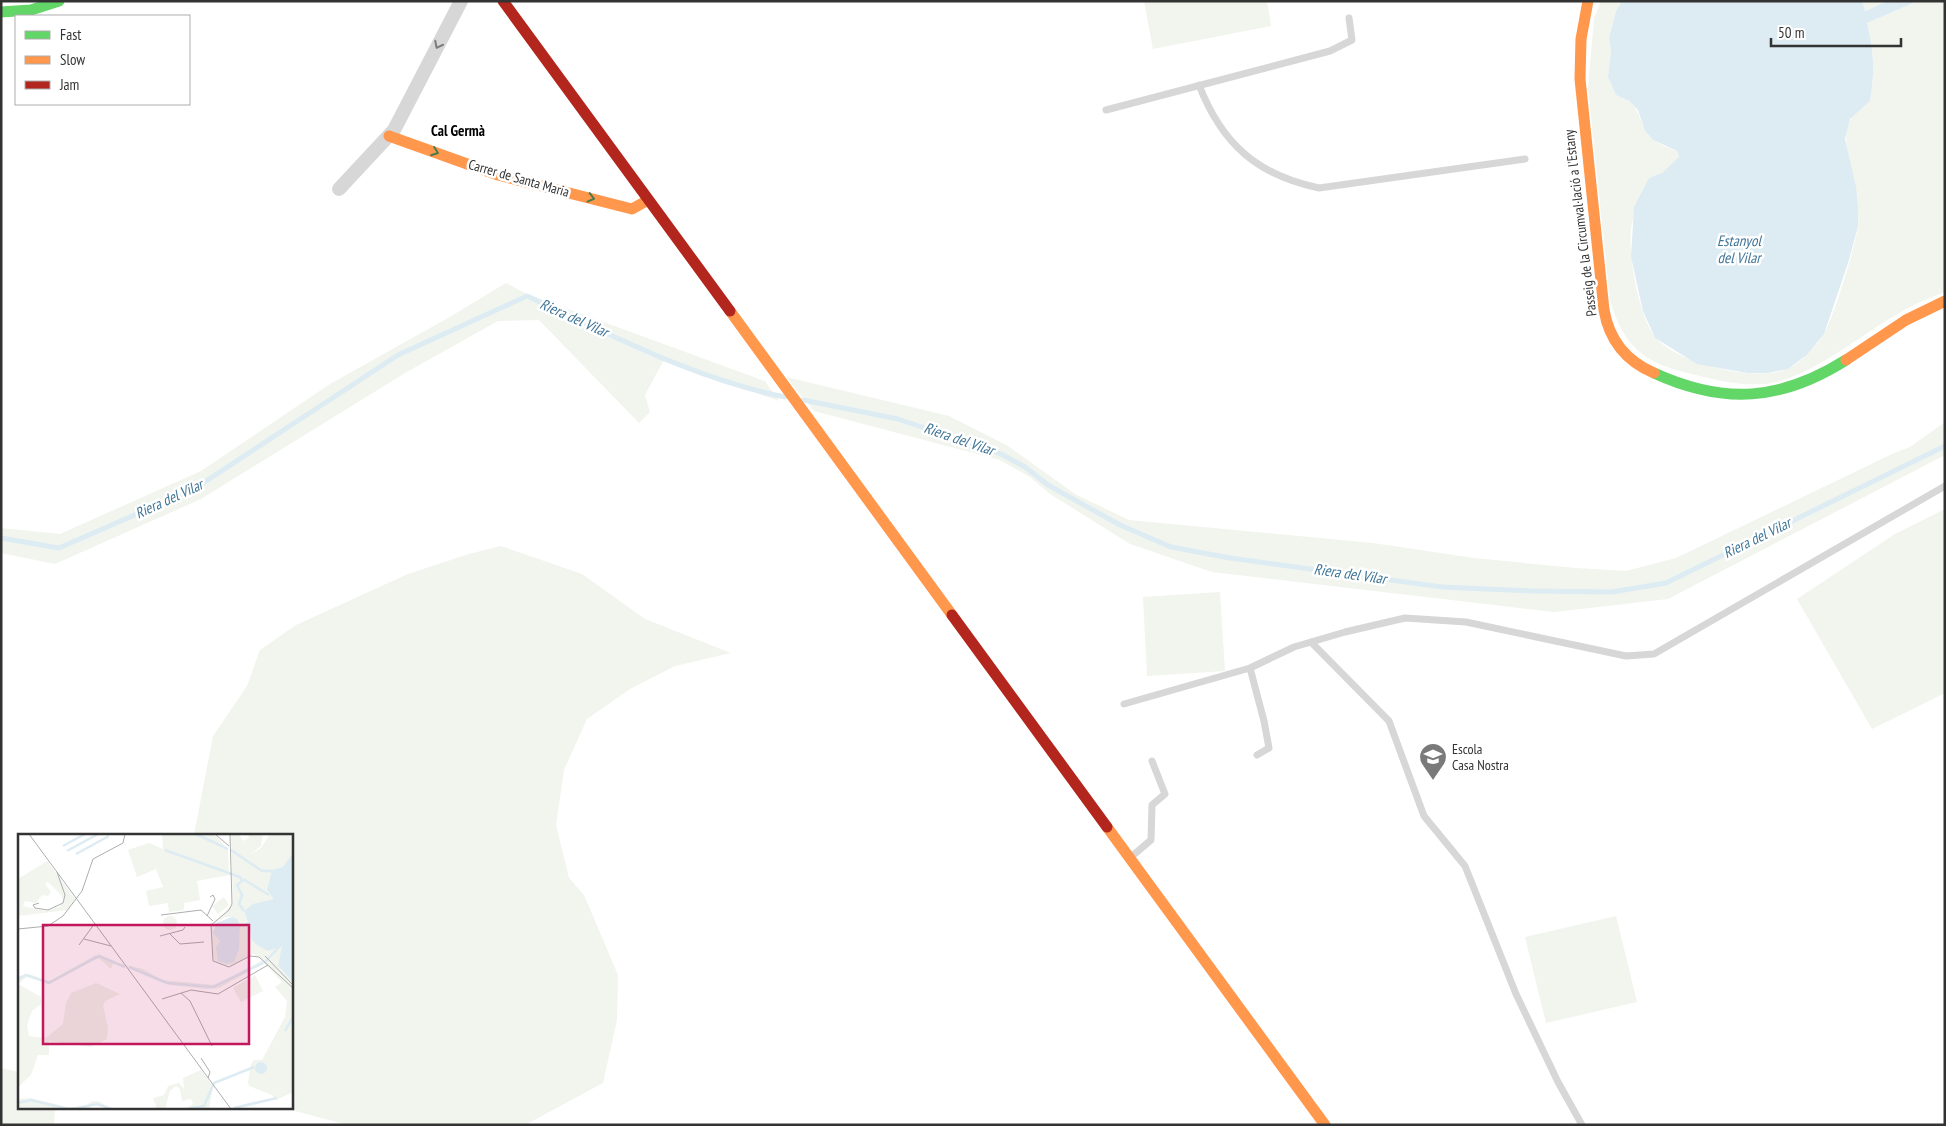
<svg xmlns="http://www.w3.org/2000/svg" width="1946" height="1126" font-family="'PT Sans Narrow',sans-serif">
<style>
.green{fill:#f1f5ed}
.water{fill:#ddebf3}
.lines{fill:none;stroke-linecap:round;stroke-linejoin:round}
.stream{stroke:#ddebf3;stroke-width:5}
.lane{stroke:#d7d7d7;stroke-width:7}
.street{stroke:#d7d7d7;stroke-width:14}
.fast{stroke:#63d668;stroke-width:11}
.slow{stroke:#ff974d;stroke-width:11}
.jam{stroke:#b3261e;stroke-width:11}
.oneway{stroke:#7d7d7d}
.oneway2{stroke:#497c4b}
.labels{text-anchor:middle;stroke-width:5;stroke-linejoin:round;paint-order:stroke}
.street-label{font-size:14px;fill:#333;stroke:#fff}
.poi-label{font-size:14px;fill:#333;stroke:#fff;text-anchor:start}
.neighbourhood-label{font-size:15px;font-weight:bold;fill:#000;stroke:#fff}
.water-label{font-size:15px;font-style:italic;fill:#3f7597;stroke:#fff}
.inset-river{fill:none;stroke:#ddebf3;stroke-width:2.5}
.inset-road{fill:none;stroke:#adadad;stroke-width:1}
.view{fill:#c2185b;fill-opacity:0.15;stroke:#c2185b;stroke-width:2.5}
.inset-edge{fill:none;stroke:#333;stroke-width:2.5}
</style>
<rect width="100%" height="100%" fill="#fff"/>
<path class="green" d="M1144,1H1267L1271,26L1153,49Z
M1601,1H1622L1616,11L1609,38L1611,51L1608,77L1616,95C1638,104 1636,110 1645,130C1649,140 1667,148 1677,151L1679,158L1662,173L1649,178C1643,193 1636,208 1632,224C1626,249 1639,317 1655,337C1676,363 1758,384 1789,368C1802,362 1816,347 1824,334C1835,313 1854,251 1858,226C1861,199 1836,139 1851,119C1855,112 1864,107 1870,101C1875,73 1874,51 1867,23L1918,1H1945V292C1933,297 1921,301 1910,307C1866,329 1812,380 1763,384C1737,386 1712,379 1688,373C1642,363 1623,344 1610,300L1588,88L1594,18Z
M1862,1H1887L1864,11Z
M506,283L527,294L765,381L779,401L664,360L645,395L650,412L639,423L539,320L498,321L405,373L201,499L55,564L1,553V528L60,534L201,471L330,384L448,318Z
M786,377L949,416L1008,446L1075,494L1129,520L1373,543L1474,558L1576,568L1626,571L1676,558L1892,454L1910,447L1945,422V455L1668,599L1554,612L1212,572L1130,544L1050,494L1030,477L1000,460L814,411Z
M1945,509V693L1872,729L1797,599L1895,534Z
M501,546L582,574L645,619L731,653L675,666L630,689L587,719L564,770L556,825L569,878L584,895L618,975L617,1020L603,1083L525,1125H348L280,1107H291V835H194L213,736L247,686L260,650L296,625L408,574L469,554Z
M1220,592L1225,671L1147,676L1143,597Z
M1616,916L1637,1002L1546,1023L1525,937Z
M1,1068L19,1072V1107H55L54,1125H1Z"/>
<path class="water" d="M1622,1H1862L1865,11L1887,1H1918L1867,23C1874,52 1875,72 1870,101L1850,119L1845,139L1856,187L1858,209V226L1849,260L1824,334L1808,354L1788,369L1768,373H1747L1697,364L1655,338L1643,311L1631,257L1634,207L1649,178L1662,173L1679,157L1677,151L1653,140L1645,131L1638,110L1629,101L1616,95L1608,77L1611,51L1609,38L1616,11Z"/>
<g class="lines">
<path class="stream" d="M803,400L898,419L1001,454L1025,467L1048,485L1120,525L1171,547L1230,558L1442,587L1532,591L1612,592L1666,583L1945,446
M1,538L59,548L194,489L398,355L527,296C610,334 694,379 785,397"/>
<path class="lane" d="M1199,85C1222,144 1257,175 1319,188L1525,159
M1106,110L1330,51L1352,40L1349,18
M1311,642L1389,721L1424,816L1465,866L1516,994L1558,1082L1582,1125
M1250,668L1264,721L1269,748L1257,755
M1124,704L1250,668L1294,647L1345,632L1405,618L1466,622L1626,656L1654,654L1945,486
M1131,857L1151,840L1152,805L1165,794L1152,761"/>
<path class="street" d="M339,189L394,130L461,1"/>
<path class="fast" d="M1,12L31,10L59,1
M1654,373C1724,405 1781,401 1846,360"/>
<path class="slow" d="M1588,1L1581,39L1580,79L1604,310C1609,339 1626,361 1654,373
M389,136L498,175L632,209L648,200
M730,311L952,615
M1846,360L1906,320L1945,301
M1107,827L1325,1125"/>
<path class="jam" d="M503,1L730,311
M952,615L1107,827"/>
</g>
<defs><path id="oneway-chevron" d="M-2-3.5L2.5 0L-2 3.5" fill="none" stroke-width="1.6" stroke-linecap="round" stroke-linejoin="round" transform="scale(1.25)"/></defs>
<use class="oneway" href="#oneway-chevron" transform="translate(438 45) rotate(117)"/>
<g class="oneway2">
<use href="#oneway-chevron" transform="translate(435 152) rotate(20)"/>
<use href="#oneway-chevron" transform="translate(591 198) rotate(14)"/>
</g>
<defs>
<symbol id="school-pin" viewBox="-11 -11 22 30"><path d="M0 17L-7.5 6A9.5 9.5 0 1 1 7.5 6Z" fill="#7a7a7a" stroke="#fff"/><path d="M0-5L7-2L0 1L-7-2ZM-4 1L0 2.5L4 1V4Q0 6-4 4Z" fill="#fff"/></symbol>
</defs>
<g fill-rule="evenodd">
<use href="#school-pin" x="1417" y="741" width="32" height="43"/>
</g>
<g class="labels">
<g class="street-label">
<text transform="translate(519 178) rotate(16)" y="5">Carrer de Santa Maria</text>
<text transform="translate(1580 223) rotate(-97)" y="5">Passeig de la Circumval·lació a l'Estany</text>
</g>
<g class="poi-label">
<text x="1452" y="754">Escola<tspan x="1452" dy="16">Casa Nostra</tspan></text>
</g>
<g class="neighbourhood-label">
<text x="458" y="136">Cal Germà</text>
</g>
<g class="water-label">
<text x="1739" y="246">Estanyol<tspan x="1739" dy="17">del Vilar</tspan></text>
<text transform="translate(574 318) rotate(24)" y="5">Riera del Vilar</text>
<text transform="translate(959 439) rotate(19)" y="5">Riera del Vilar</text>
<text transform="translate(169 499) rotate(-25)" y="5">Riera del Vilar</text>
<text transform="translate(1757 538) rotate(-26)" y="5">Riera del Vilar</text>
<text transform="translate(1350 574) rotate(8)" y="5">Riera del Vilar</text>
</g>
</g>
<g transform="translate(18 834)">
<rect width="275" height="275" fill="#fff"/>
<path d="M144,0H196L210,16L211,41L179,47L182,66L166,69V76L151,78L150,69L131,72L128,57L145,53L138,35L119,43L110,16L131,9L145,15ZM213,0H221L225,7L231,4L230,0H245L243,12L233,20L243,14L252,0H275V24L258,66L226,78L230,88L222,92L214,83H207L198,89L195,95L202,107L204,129L212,130L221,111L222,93L230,90L231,99L266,112L260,132L275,148V258L258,266L254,261L231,252L230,248L233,230L236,226H244L267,183L269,167L257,153L264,148L246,129L201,154L189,155L153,151L108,131L125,135L144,146L197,151L245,126L235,120L214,131H207L197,127L195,123L193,93L215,70ZM29,27L57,65L50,76L0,82V45ZM30,48L43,61L46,68L41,73L27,77L5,72L7,67L18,69L24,61L30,62L33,58L27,50ZM206,63L211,71L200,80L194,72ZM145 89a7 7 0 1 1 14 0a7 7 0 1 1-14 0ZM78,121L107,133L95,129L93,135L82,125H78L31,150L10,142L0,150L1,142L11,140L31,147ZM237,141L245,157L223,168L215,154ZM78,149L102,160L87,167L85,172L90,194L89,205L72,213L31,207V221H20L13,241L0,253V150L23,163V170L14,177L9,191L11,202L28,204L45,190L48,169L53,159ZM183,236L195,253L191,275H168L175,270L173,265L164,267L162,255L158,252L152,257L147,275H139L135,264L146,261L150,252L161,249L166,255L165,244ZM12,264L49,273H66L74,267H80L95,275L77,269L69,275L0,274V265Z" fill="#f1f5ed" fill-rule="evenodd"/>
<path d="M275,19V148L260,132L264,112L250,117L239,111L234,106L230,90L222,93L221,115L216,128L209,130L200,127L198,113L202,107L195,99L198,89L214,83L219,85L222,92L230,88L226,77L235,70L256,65L249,56L254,36L265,33ZM237 234a6 6 0 1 1 12 0a6 6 0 1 1-12 0Z" fill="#ddebf3"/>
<path class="inset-river" d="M178,0L210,15M45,12L67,0M147,16L222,43L224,47L219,51L224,61L221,70L226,77M213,16L244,37H254M49,17L80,0M58,20L91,2M225,45L251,61M246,129L263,111M111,133L149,149L195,153L245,129M0,145L8,141L31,149L81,122L107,133M267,197L275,183M0,269L13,266L50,275M216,274L259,264M54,275L79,270L93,275M169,275L186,272L196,249L236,233"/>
<path class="inset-road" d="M11,0L213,275M197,0L211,12M212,0L214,70L211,76L193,91L195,127L211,133L232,122L241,123L275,154M21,69L15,71L17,74L30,76L45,69L47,61L39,38M143,81L183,76L195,87M189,82L197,65L195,61L192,63M0,95L30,92L45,82L64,57L75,25L105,9L107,0M152,100L162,110L186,108M142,102L165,96L167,93M66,105L93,112M61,111L77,89M247,122L275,151M163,159L172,167L194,212M144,165L173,156L200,160L250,131M183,224L192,238L190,244"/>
<path class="view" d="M25,91H231V210H25Z"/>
<rect width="275" height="275" class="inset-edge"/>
</g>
<rect width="1946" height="1126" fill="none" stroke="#333333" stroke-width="5"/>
<rect x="15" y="15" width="175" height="90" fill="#ffffff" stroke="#adadad"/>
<rect x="25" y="31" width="25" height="8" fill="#63d668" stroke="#adadad"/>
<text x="60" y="40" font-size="15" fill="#333333">Fast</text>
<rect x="25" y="56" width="25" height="8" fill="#ff974d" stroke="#adadad"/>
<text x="60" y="65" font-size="15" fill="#333333">Slow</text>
<rect x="25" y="81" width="25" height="8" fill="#b3261e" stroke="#adadad"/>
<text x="60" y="90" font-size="15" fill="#333333">Jam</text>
<path d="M1771 38v8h130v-8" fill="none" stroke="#333333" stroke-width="2.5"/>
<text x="1778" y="38" font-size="15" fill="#333333" stroke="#ffffff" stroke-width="4" paint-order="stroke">50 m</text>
</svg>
